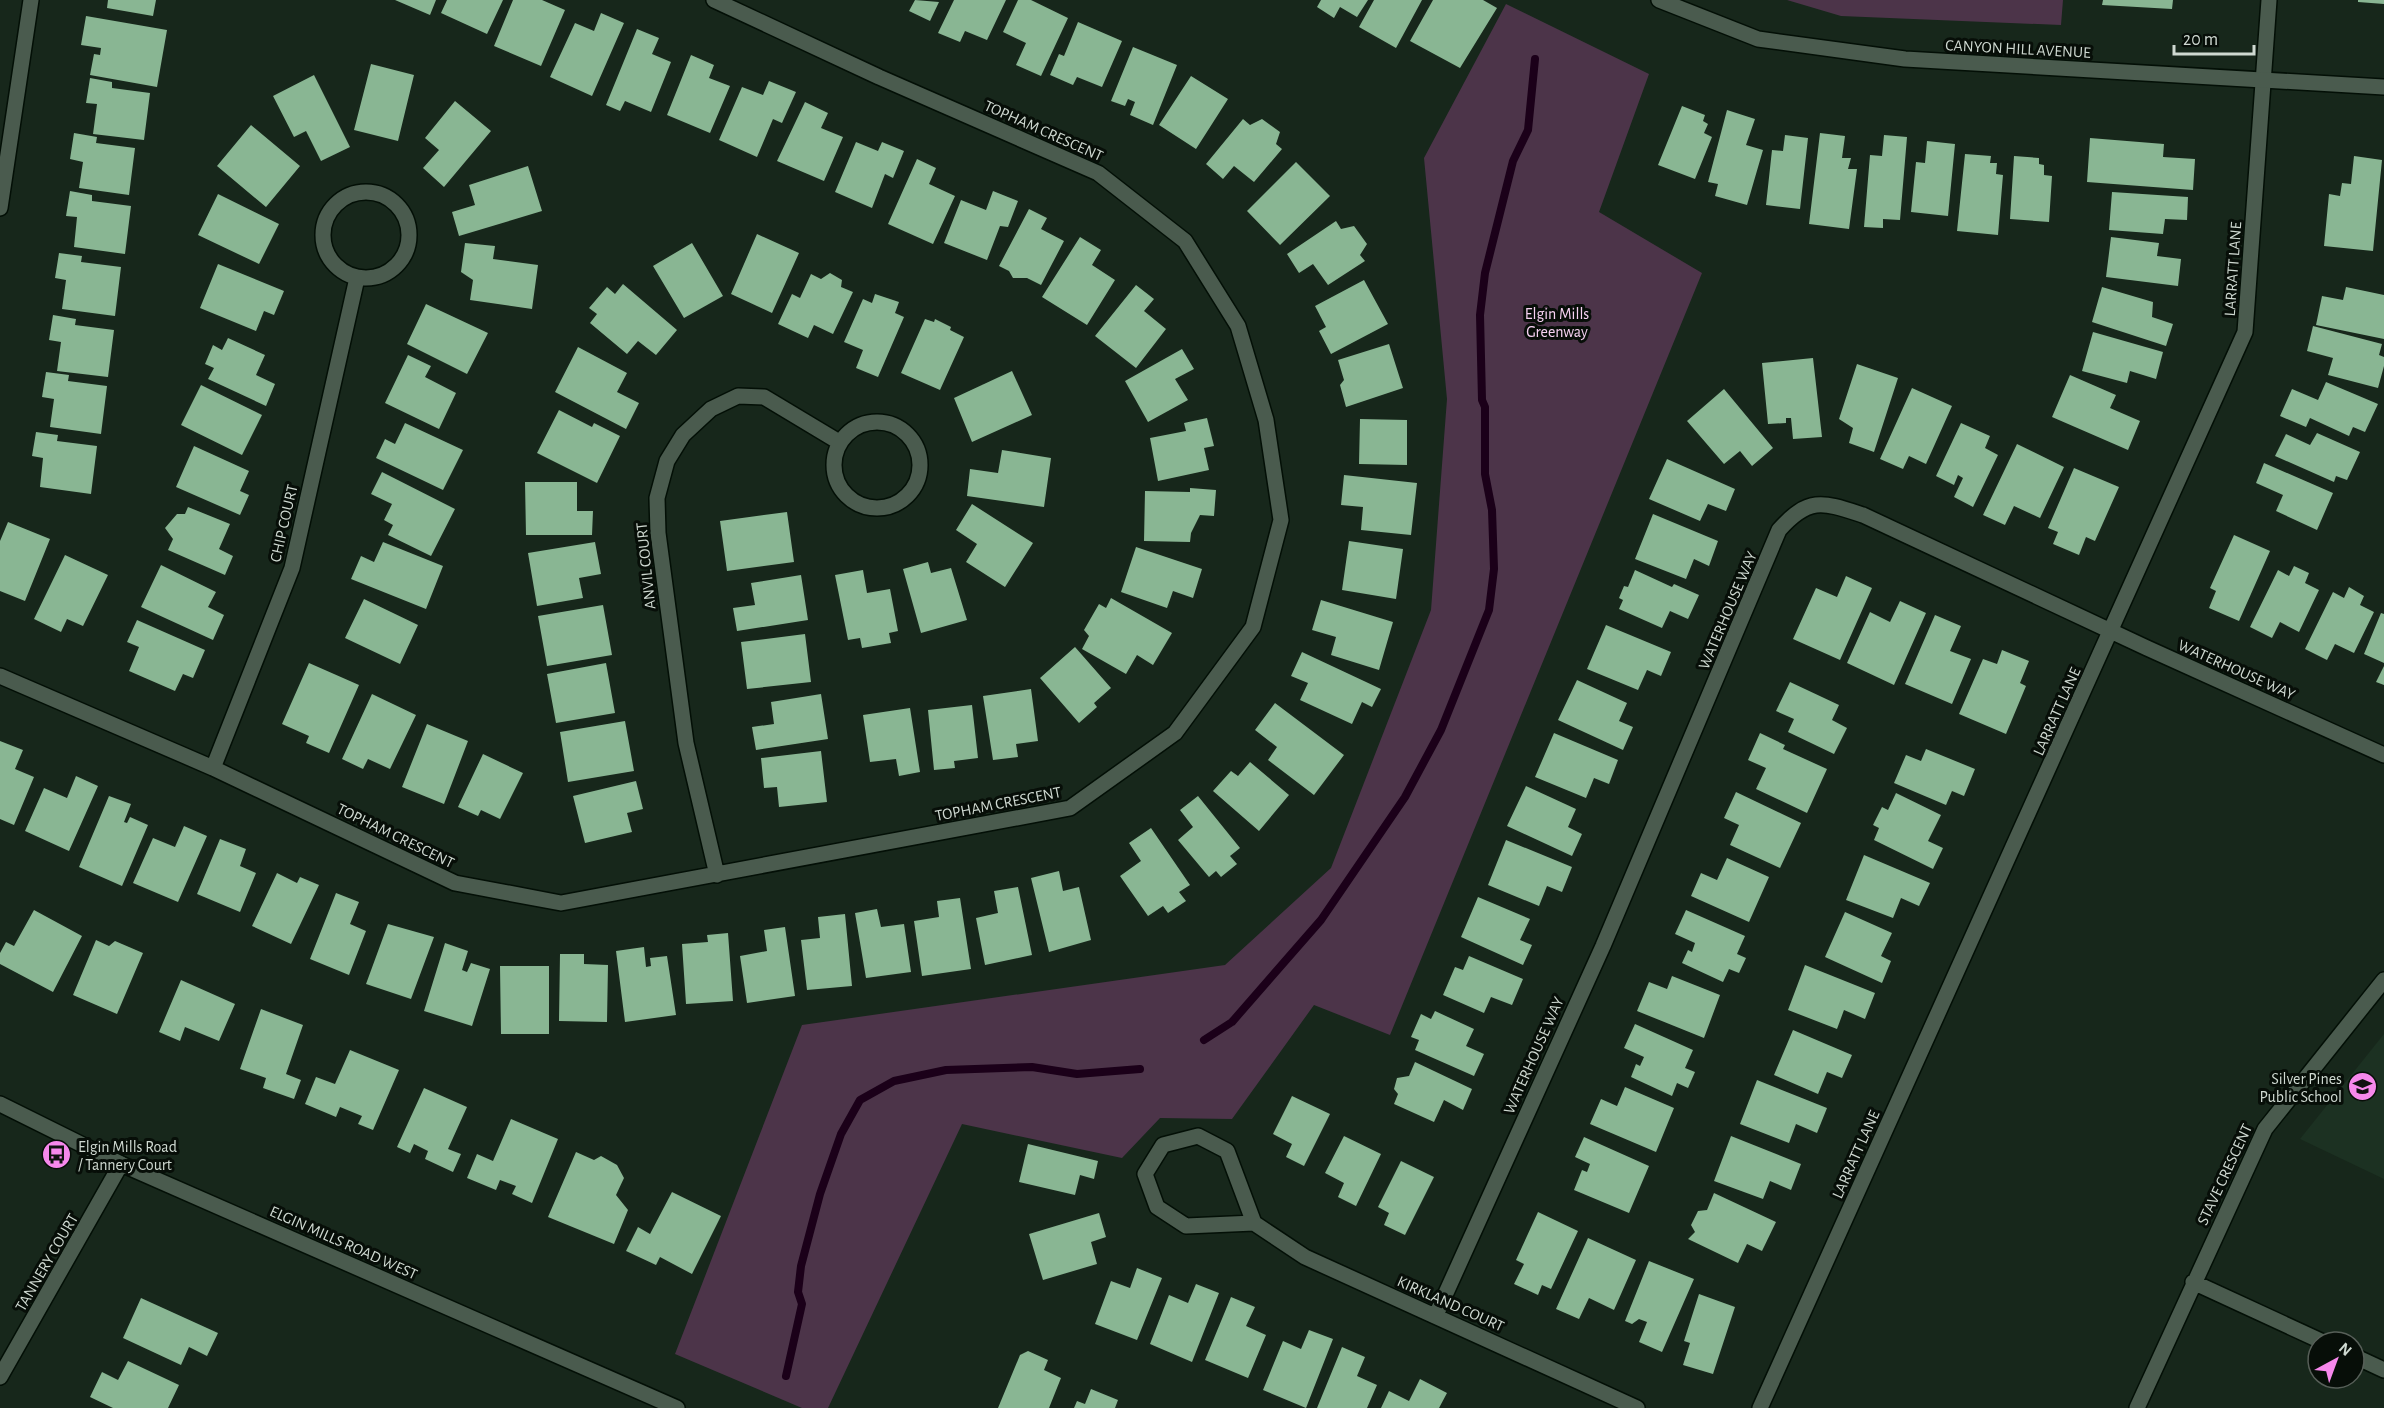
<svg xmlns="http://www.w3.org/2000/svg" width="2384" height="1408" font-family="'Alegreya Sans',sans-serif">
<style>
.built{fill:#1c3122}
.green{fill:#4c3449}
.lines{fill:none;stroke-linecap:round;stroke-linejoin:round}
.stream{stroke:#1b0019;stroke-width:8}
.building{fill:#89b693}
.minor-casing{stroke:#030f06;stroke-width:18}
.tertiary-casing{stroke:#030f06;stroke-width:18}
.secondary-casing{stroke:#030f06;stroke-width:18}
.minor{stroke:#4a5b4e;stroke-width:15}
.tertiary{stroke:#4a5b4e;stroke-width:15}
.secondary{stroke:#4a5b4e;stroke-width:15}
.labels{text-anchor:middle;stroke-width:6;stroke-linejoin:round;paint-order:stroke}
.street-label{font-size:16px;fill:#cfd9d1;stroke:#070e08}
.park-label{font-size:16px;fill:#f8d2f3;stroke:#070e08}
.poi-label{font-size:16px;fill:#cfd9d1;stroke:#070e08;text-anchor:end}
</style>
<rect width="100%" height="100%" fill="#17271b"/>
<path class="built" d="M2384,1034V1179L2300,1139Z"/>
<path class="green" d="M1787,0H2063L2061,25L1841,16Z
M1506,4L1649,74L1599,212L1702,273L1390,1035L1314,1005L1232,1119L1160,1118L1122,1158L962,1124L828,1408H802L675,1354L802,1025L1225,965L1331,868L1431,610L1447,399L1424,158Z"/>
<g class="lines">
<path class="stream" d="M1204,1040L1232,1022L1321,920L1405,797L1441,730L1489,610L1494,569L1492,510L1485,474V407L1482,400L1480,315L1485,273L1513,161L1528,130L1535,59
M786,1376L802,1304L798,1292L801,1266L820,1194L841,1134L860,1100L894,1081L946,1070L1032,1067L1077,1074L1140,1069"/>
</g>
<path class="building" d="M108,0H156L153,16L107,8Z
M395,0H436L430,15Z
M447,0H503L487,34L441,13Z
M513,0H542L565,10L541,66L494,46Z
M915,0L939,2L930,21L909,11Z
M954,0H1006L987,40L965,31L960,42L938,33Z
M1018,0H1031L1068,18L1041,76L1016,65L1026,43L1003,32Z
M1321,0H1368L1357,17L1340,7L1334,18L1317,7Z
M1374,0H1422L1396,48L1359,27Z
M1433,0H1483L1497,8L1460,68L1410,41Z
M2103,0H2173L2172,9L2102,5Z
M2358,0H2384V4L2358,2Z
M601,13L624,23L592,96L550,77L575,23L594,31Z
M86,16L167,30L157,87L90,75L94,54L100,55L101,48L81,45Z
M1078,22L1122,41L1102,87L1077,77L1073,85L1050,75L1059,54L1064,56Z
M637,29L659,38L652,54L671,62L651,112L625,101L620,111L606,105Z
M1133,47L1177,65L1153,125L1130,115L1135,102L1128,99L1125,106L1111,101Z
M691,55L714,65L709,78L730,86L710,133L667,115Z
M371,64L414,75L398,141L354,130Z
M314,75L350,147L321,161L306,131L294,137L273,96Z
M1191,76L1228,99L1196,149L1159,125Z
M90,78L112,82V88L150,93L144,140L93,134L97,104L86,103Z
M769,81L796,92L782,123L773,119L757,157L719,140L742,87L763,95Z
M455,101L491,131L444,187L423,168L439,150L425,138Z
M805,102L828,113L821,128L843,137L824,181L777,161Z
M1682,106L1705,115L1703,121L1708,124L1704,133L1712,137L1695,179L1658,165Z
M1727,110L1755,119L1746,145L1763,150L1747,205L1715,196L1718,184L1708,182Z
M1243,119L1250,125L1262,119L1280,132L1276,144L1282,149L1254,182L1234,166L1223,179L1206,164Z
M251,125L300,166L266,207L217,166Z
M74,133L97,137L96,143L135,148L129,195L79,188L83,162L70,159Z
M1820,133L1845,136L1842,158H1851L1848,169H1857L1849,229L1809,224Z
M1785,135L1808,138L1800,209L1766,205L1772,150L1783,151Z
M1884,135L1907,137L1900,220L1883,219V228L1864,227L1870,155L1882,156Z
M2090,138L2164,144L2163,157L2195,159L2193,190L2087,182Z
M1927,141L1955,144L1948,216L1911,212L1916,162L1925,163Z
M856,142L878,151L882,142L904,151L893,178L885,174L872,208L835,192Z
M1965,154L1991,156L1990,163H1997L1996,174L2003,175L1998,235L1957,231Z
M2014,156L2039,158V164L2044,165V175L2052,176L2049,222L2010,219Z
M2354,156L2382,160L2373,251L2324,246L2329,194L2340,196L2342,183L2351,184Z
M917,159L936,168L929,184L955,196L933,244L888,224Z
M1296,162L1330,196L1280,245L1247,211Z
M528,166L542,211L459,236L452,212L475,205L469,185Z
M70,191L92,195V201L131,206L125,254L74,247L77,217L66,216Z
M993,191L1018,201L1008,227L1000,226L987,260L944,243L961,200L986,210Z
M2112,192L2188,197L2187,220L2165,219L2163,234L2109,230Z
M218,194L279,224L259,264L198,235Z
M1029,209L1047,218L1041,229L1064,241L1041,285L1027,278H1013L1009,271L999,266Z
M1336,221L1341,229L1354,226L1367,244L1360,255L1365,261L1328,285L1313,264L1299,273L1287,254Z
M757,234L799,253L772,313L731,294Z
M1080,237L1101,250L1092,265L1115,280L1087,325L1042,297Z
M2111,237L2159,243L2157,256L2181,259L2178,286L2106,277Z
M465,243L495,246L493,259L538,265L532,309L470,300L473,280L461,272Z
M692,243L723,296L684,318L653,266Z
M59,253L82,256L81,262L121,267L115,316L62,309L66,280L55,278Z
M218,264L284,291L274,315L264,311L256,331L200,308Z
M830,273L842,280L841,287L853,292L833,334L814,325L808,338L778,324L792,294L800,298L811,274L821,279Z
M1364,280L1388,324L1331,354L1319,331L1326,327L1315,306Z
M623,284L677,330L656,355L638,341L627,354L590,323L597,314L589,308L607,287L615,294Z
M1136,285L1154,299L1144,311L1166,329L1136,368L1095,336Z
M2102,287L2153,302L2152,317L2173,324L2166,346L2092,322Z
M2346,287L2384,295V339L2316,325L2322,296L2343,300Z
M875,294L899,302L895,313L904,317L878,377L856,368L863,350L844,342L863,299L872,303Z
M426,304L488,333L467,374L407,344Z
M53,315L76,319L75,325L114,330L108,377L57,371L61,342L49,340Z
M925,319L934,322L935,319L951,327L950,330L964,337L940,390L901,373Z
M2313,326L2382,344L2379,355L2384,357V366L2378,388L2328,375L2333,358L2307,351Z
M2093,332L2163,352L2156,379L2130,371L2127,383L2082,371Z
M228,338L265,355L256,375L275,384L266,406L208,379L214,368L205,364L213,345L222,350Z
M1389,344L1403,388L1346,407L1340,385L1344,380L1338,360Z
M578,347L627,373L617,392L639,403L626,429L555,392Z
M1182,349L1194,369L1175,379L1188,400L1148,422L1125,381Z
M408,355L431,366L425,377L456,393L439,429L385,403Z
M1813,358L1822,437L1793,439L1791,418H1786V423L1768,424L1762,363Z
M1857,364L1898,378L1874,452L1849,443L1853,428L1839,419Z
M1012,371L1032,415L972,442L954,398Z
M46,372L69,375L68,381L107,386L101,434L50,427L54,399L42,397Z
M2070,375L2116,395L2110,408L2140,421L2128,450L2052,417Z
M2326,382L2378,404L2365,432L2353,427L2349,436L2310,418L2306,427L2280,416L2292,389L2318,400Z
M201,385L262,415L242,455L181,425Z
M1912,388L1952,406L1926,464L1909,456L1903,469L1880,459Z
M1724,389L1773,448L1752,466L1740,451L1724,464L1687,421Z
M559,410L592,427L594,423L620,436L597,483L537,453Z
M1207,418L1214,446L1204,448L1209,470L1158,481L1150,438L1186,431L1184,423Z
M1360,419L1407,420V465L1359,464Z
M405,423L463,450L443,490L376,458L385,439L395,444Z
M1961,423L1990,436L1985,448L1998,455L1973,507L1954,497L1963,478L1958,475L1954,485L1936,476Z
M36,432L58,435L57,441L97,446L91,494L40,487L43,458L32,456Z
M2317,433L2360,452L2347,480L2336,476L2334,482L2275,456L2286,434L2310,445Z
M2017,444L2064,467L2040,518L2014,506L2005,525L1983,515Z
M194,446L249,471L240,491L249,495L240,515L176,487Z
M1002,450L1051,458L1044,507L967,496L970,469L998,473Z
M1667,459L1735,489L1726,511L1708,504L1700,521L1649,499Z
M2264,463L2333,493L2317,530L2276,511L2283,495L2256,483Z
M2074,468L2119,487L2095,541L2086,537L2079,555L2053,544L2058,532L2048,528Z
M382,472L455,509L431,556L388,535L393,525L384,520L392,504L371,494Z
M1344,475L1417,483L1411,535L1361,530L1363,507L1341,505Z
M525,482H577V511H593L592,535H526Z
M1190,488L1216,490L1214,516L1200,515L1191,533L1190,542L1144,541L1145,491L1190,492Z
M972,504L1033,543L1005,587L966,562L977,544L956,530Z
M188,507L230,524L219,549L233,556L225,575L168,550L173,539L165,528L177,514H185Z
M787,512L794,562L727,571L720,521Z
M1653,514L1718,541L1709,566L1694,559L1686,579L1635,559Z
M8,522L50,539L25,601L0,591V541Z
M2234,535L2270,551L2239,621L2209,608L2216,591L2210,588Z
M1349,541L1403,549L1396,599L1342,590Z
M383,542L443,566L426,609L351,579L361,556L374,562Z
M595,542L601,574L579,578L583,598L537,606L528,553Z
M1136,547L1202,569L1193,598L1173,591L1167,608L1121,592Z
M65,555L108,575L83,626L67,619L61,632L34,619Z
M928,562L931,573L951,568L967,620L921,633L903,569Z
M161,565L216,592L208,607L224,615L213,640L141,607Z
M2294,566L2309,573L2305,583L2319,590L2299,632L2280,622L2272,638L2250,627L2278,570L2289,576Z
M863,570L867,593L890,589L898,631L889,633L891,643L862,648L860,638L848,640L835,575Z
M1635,570L1672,587L1674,584L1699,595L1688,619L1670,611L1662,628L1619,609L1623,600L1619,598L1624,586L1628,587Z
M801,575L808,620L737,631L733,608L755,605L751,583Z
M1846,576L1872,588L1840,660L1793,639L1816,588L1837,597Z
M2349,587L2364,596L2360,605L2374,612L2354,653L2335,644L2327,660L2305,649L2333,592L2344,598Z
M1111,598L1172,633L1153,665L1137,655L1126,674L1082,649L1089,636L1084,630L1099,604L1106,608Z
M364,599L418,625L400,664L345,638Z
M1321,600L1393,622L1379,670L1331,655L1336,637L1312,630Z
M1900,601L1926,613L1894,685L1847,663L1870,612L1890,622Z
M603,605L612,655L547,666L538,616Z
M2381,613L2384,614V663L2364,654Z
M1935,615L1961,626L1950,651L1971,659L1952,704L1905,684Z
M137,620L205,650L193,678L183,674L175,691L129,671L139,647L127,642Z
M1606,625L1671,652L1661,676L1647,670L1638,690L1587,669Z
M805,634L811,682L747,689L741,642Z
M1075,647L1111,688L1094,703L1097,707L1079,723L1040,678Z
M2002,650L2029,661L2020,683L2026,686L2006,734L1959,714L1983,659L1997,664Z
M1302,652L1381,689L1372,707L1362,702L1352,724L1300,700L1308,683L1291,676Z
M309,663L359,685L329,753L306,743L309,736L282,724Z
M606,663L615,713L556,723L547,674Z
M2384,666V685L2376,682Z
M1577,680L1627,703L1619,721L1633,727L1623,750L1558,720Z
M1790,682L1839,705L1832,720L1847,728L1834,754L1788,732L1794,719L1776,711Z
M1031,689L1038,741L1016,744L1018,757L993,760L983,696Z
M372,694L416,715L390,769L368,759L363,769L342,759Z
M821,694L828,739L756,750L752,727L774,724L771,702Z
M1275,703L1344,755L1314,795L1268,760L1277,747L1255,730Z
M972,705L978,758L954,761L955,768L934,770L928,710Z
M910,708L920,772L899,776L896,759L870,762L863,715Z
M625,721L634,771L568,782L560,732Z
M427,724L468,741L444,804L402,787Z
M1554,733L1618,760L1609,784L1594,778L1586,798L1535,777Z
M1760,733L1785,745L1783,749L1827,769L1807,813L1756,789L1766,768L1748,760Z
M0,741L23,750L15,769L34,777L14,825L0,819Z
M1926,749L1975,769L1964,796L1952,791L1946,805L1894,783L1906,755L1921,761Z
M821,751L827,802L779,807L777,787L764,788L761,758Z
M483,754L523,773L500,819L481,810L478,816L458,807Z
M1250,762L1289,795L1259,831L1213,791L1231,771L1238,776Z
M76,776L98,786L69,851L25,831L44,788L67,798Z
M636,781L643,809L627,813L632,832L585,843L573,796Z
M1526,786L1576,809L1568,827L1582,834L1572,856L1507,826Z
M1736,792L1801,823L1780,868L1730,845L1739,825L1724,818Z
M1896,793L1941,815L1928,841L1943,848L1933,869L1874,840L1879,828L1873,825L1882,807L1888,810Z
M109,796L131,804L124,822L127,823L130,817L148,825L122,886L79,867Z
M1198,796L1240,848L1230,856L1237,864L1221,877L1216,871L1209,877L1178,840L1193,827L1180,810Z
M184,826L207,836L178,902L133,883L153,838L175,847Z
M1151,828L1190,885L1179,892L1186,901L1168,913L1163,906L1148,916L1120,876L1141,861L1129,843Z
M220,839L246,849L240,866L256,873L240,912L197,894Z
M1506,840L1572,867L1562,892L1547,886L1539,906L1488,885Z
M1864,855L1930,883L1919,906L1901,898L1893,918L1846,900Z
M1727,858L1769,877L1749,922L1691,896L1701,873L1717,880Z
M1059,871L1063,891L1079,887L1091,940L1049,952L1031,878Z
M277,873L297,883L300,877L319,885L291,944L252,926Z
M1018,887L1032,955L985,965L976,918L998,913L994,891Z
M336,893L359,902L350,924L366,931L349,975L310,959Z
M1478,897L1530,919L1520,940L1532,945L1523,965L1461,937Z
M960,898L971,969L922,976L914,921L939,917L937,901Z
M877,909L881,927L904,924L911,972L866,978L855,913Z
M34,910L82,936L53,992L0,964V953L6,942L14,946Z
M1686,910L1745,936L1737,954L1746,958L1739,973L1729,969L1723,982L1682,963L1688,950L1692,952L1695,943L1675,934Z
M1845,912L1892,933L1881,956L1891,961L1882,983L1825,957Z
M845,914L852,986L807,990L801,940L820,938L818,917Z
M388,924L434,937L411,999L366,984Z
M785,927L795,996L747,1003L740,956L767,951L764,930Z
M728,933L733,1001L686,1004L682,944L708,942L707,935Z
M96,940L109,946L115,941L143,953L117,1014L73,995Z
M445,943L468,951L462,970L467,972L471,963L490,969L472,1026L424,1011Z
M644,947L646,967L651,966L650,958L667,956L676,1015L625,1022L616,951Z
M560,954H584V964L608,965L607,1022L559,1021Z
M1469,956L1523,979L1512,1005L1491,997L1484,1013L1443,995L1455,967L1463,970Z
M1805,965L1875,993L1865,1019L1844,1010L1837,1029L1788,1010Z
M500,966H549V1034H501Z
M1672,976L1720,995L1704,1038L1637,1011L1649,982L1667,989Z
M181,980L235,1004L219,1041L185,1027L180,1041L159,1032Z
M261,1009L303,1025L286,1074L301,1080L294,1099L263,1088L266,1078L240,1069Z
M1435,1011L1474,1029L1466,1046L1484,1054L1474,1076L1415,1050L1419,1040L1411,1037L1421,1014L1431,1019Z
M1635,1024L1693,1050L1685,1068L1695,1072L1688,1088L1677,1083L1672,1096L1631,1077L1636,1064L1640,1066L1644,1057L1624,1048Z
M1793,1030L1852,1055L1842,1078L1827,1072L1818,1094L1774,1075Z
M350,1050L399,1070L373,1130L358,1124L362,1116L340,1107L336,1117L305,1104L316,1077L335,1084Z
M1415,1062L1472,1089L1463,1110L1444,1100L1434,1122L1394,1104L1398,1094L1394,1089L1397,1078L1409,1076Z
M1757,1080L1827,1108L1817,1133L1796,1124L1789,1143L1740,1124Z
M1625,1087L1674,1108L1656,1152L1590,1124L1601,1099L1617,1106Z
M424,1088L467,1107L448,1149L461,1154L453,1172L425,1159L428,1151L414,1144L410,1153L397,1147Z
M1292,1096L1330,1114L1304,1166L1286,1157L1292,1144L1273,1134Z
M511,1119L558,1139L532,1203L512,1194L516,1186L500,1180L496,1190L467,1178L477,1154L493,1161Z
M1344,1136L1381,1154L1356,1206L1338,1197L1344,1183L1325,1173Z
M1731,1136L1801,1164L1791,1190L1770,1181L1763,1199L1714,1181Z
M1584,1137L1649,1166L1629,1213L1574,1190L1582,1170L1587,1172L1590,1164L1575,1157Z
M1028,1144L1098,1161L1094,1179L1080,1175L1075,1195L1019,1182Z
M576,1152L594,1160L601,1156L617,1165L624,1178L616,1195L628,1210L614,1244L548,1217Z
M1401,1161L1434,1177L1405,1235L1384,1225L1389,1213L1378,1207Z
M672,1192L721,1216L692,1274L660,1257L656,1265L626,1251L638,1227L650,1234Z
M1714,1193L1776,1222L1762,1251L1747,1244L1738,1263L1688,1239L1695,1232L1691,1225L1698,1211L1707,1210Z
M1538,1212L1578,1231L1551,1289L1542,1285L1538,1295L1514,1284L1524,1264L1516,1260Z
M1099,1213L1106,1237L1091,1242L1097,1264L1043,1280L1029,1234Z
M1588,1238L1636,1260L1614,1310L1589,1298L1579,1319L1556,1309Z
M1649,1261L1694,1279L1662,1352L1639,1342L1647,1322L1639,1319L1632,1324L1625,1321Z
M1137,1268L1162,1278L1137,1340L1095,1324L1111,1281L1130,1288Z
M1196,1284L1219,1293L1192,1362L1150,1344L1169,1295L1188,1303Z
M1699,1294L1735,1307L1713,1374L1683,1365L1690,1343L1684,1341Z
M1231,1297L1255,1307L1246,1326L1266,1335L1248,1378L1205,1360Z
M141,1298L218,1333L207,1356L189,1347L181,1365L123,1338Z
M1309,1330L1333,1339L1306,1408L1263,1390L1283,1341L1301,1349Z
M1342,1347L1365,1357L1357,1376L1377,1385L1367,1408H1317Z
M1028,1351L1048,1360L1044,1370L1061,1378L1049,1408H998L1020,1355Z
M128,1361L179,1385L168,1408H113L90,1397L102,1372L118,1380Z
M1420,1379L1447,1393L1439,1408H1381L1389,1391L1409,1401Z
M1091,1389L1118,1400L1115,1408H1074L1077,1401L1085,1404Z"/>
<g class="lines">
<defs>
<path id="minor" d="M323 235a43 43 0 1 1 86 0a43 43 0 1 1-86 0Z
M0,208L31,0
M834 465a43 43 0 1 1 86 0a43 43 0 1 1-86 0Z
M0,676L213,768L455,883L561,903L1070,808L1175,733L1253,627L1281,520L1266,420L1238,326L1185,241L1098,173L879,77L714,0
M213,768L292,568L357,278
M717,875L686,743L658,533L657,498L667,461L683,435L711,409L738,396L764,397L839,442
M1254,1223L1186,1226L1157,1207L1145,1174L1163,1145L1198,1136L1227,1151L1254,1223L1305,1257L1637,1408
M2193,1282L2323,1342
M1436,1315L1603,946L1779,530C1809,496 1823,502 1863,515L2147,648L2384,755
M2354,1356L2384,1370
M0,1377L121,1164
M1760,1408L2245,332L2269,0
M2137,1408L2265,1129L2384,980"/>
<path id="tertiary" d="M1659,0L1758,39L1905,59L2384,87"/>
<path id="secondary" d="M0,1104L121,1164L677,1408"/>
</defs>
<use href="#minor" class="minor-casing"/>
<use href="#tertiary" class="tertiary-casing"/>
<use href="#secondary" class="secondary-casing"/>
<use href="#minor" class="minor"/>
<use href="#tertiary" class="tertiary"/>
<use href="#secondary" class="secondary"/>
</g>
<defs>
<symbol id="school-disc" viewBox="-11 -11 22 22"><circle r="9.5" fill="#f788ec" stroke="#070e08"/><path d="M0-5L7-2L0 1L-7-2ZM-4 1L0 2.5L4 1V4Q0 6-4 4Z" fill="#111"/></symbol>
<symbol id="bus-disc" viewBox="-11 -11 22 22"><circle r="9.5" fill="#f788ec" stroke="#070e08"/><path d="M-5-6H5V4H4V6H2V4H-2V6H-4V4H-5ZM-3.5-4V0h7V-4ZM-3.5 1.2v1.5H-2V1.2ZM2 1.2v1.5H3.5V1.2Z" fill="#111"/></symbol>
</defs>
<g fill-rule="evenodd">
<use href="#school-disc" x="2346" y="1070" width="33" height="33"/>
<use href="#bus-disc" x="40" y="1138" width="33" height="33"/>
</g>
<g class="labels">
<g class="street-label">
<text transform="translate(2018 48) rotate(3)" y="6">CANYON HILL AVENUE</text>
<text transform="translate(1044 130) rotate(24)" y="6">TOPHAM CRESCENT</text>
<text transform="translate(2232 269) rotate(-86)" y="6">LARRATT LANE</text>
<text transform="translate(283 523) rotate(-77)" y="6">CHIP COURT</text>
<text transform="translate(645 566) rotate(-96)" y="6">ANVIL COURT</text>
<text transform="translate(1727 610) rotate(-67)" y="6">WATERHOUSE WAY</text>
<text transform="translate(2237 669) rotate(24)" y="6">WATERHOUSE WAY</text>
<text transform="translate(2056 711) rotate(-66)" y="6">LARRATT LANE</text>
<text transform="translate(998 803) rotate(-11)" y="6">TOPHAM CRESCENT</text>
<text transform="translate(396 835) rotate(26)" y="6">TOPHAM CRESCENT</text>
<text transform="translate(1533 1055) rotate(-66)" y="6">WATERHOUSE WAY</text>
<text transform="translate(1855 1154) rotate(-66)" y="6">LARRATT LANE</text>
<text transform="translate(2224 1174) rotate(-65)" y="6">STAVE CRESCENT</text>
<text transform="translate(344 1242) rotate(24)" y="6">ELGIN MILLS ROAD WEST</text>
<text transform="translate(46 1262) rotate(-60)" y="6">TANNERY COURT</text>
<text transform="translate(1451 1303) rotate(24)" y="6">KIRKLAND COURT</text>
</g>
<g class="park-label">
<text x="1557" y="319">Elgin Mills<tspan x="1557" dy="18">Greenway</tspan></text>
</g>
<g class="poi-label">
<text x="2342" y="1084">Silver Pines<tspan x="2342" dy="18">Public School</tspan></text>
<text x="78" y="1152" text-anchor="start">Elgin Mills Road<tspan x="78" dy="18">/ Tannery Court</tspan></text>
</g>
</g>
<g transform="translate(2336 1360) rotate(41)"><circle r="28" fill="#070e08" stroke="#575f58" stroke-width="1.5"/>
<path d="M0-4.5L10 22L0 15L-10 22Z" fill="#f788ec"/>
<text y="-9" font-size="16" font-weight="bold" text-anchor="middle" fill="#cfd9d1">N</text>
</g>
<path d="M2174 45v9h80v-9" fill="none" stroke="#cfd9d1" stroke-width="3"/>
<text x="2183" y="45" font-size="18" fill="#cfd9d1" stroke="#070e08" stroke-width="4.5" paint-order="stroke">20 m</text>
</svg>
